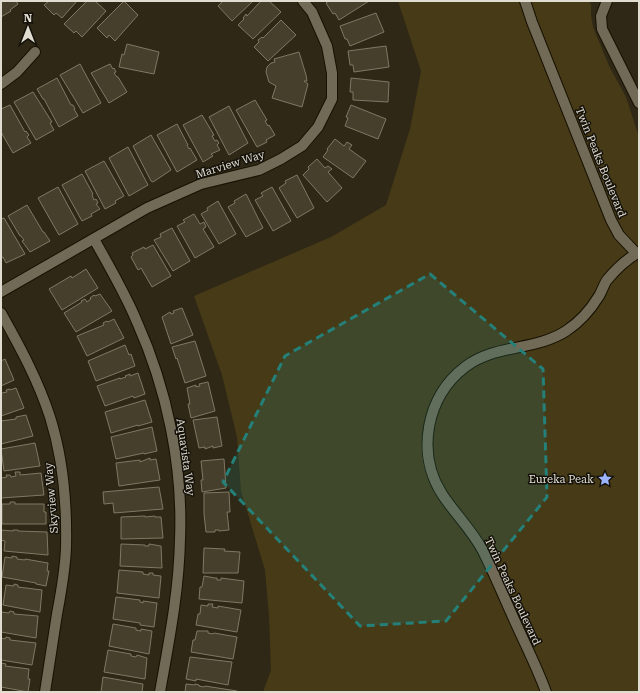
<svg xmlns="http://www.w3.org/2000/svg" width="640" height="693" font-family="'Roboto Serif',serif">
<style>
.green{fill:#473a17}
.building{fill:#463f2c;stroke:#807864}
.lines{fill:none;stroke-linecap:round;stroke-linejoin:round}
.minor-casing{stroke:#171102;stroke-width:12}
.minor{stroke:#716a56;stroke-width:10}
.marked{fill:#248078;fill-opacity:0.2;stroke:#248078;stroke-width:3;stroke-dasharray:8 5;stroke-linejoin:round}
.labels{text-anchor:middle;stroke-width:3;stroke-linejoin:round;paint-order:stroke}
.street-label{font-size:11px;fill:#e0dcd0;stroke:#14110a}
.poi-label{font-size:11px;fill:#e0dcd0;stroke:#14110a;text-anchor:end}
</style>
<rect width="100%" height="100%" fill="#2f2816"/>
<path class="green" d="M398,1H589L591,5V15L593,27L598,39L609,66L626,97L639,137V692H263L271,670L269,616L265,570L241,491L237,437L222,375L194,296L331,237L386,205L410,129L421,71Z"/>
<path class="building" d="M1,1H16L18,4L10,10L11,11L1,17Z
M49,1H77L62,18L56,13L54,15L44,5Z
M87,1H95L106,11L82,37L76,31L74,33L64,24Z
M124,1L138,15L115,41L109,35L107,38L97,28Z
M223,1H253L232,21L218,6Z
M261,1H269L281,12L253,39L238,25L244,19L243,18L246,14L247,16Z
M329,1H369L339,20L335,13L333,14L326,3Z
M376,13L384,32L350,46L347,39H345L340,26Z
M281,20L296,35L268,61L254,47L259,42L258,40L262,37L263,38Z
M127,44L159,52L154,74L119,67L122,54L124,55Z
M386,46L389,67L354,72L353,65H350L348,51Z
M299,52L306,75L307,81H304L308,84L302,107L272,98L276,86L269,82L266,72L267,67L271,63L275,62L274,59Z
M80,64L101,103L83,113L60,75Z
M110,64L113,69L114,68L116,72L114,73L117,77H118L127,92L109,103L91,73Z
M57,78L71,105H73L75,109H74L78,116L59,127L44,99H43L37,89Z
M351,78L389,82L388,102L353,100V92H350Z
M33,92L52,122L50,123L54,130L36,140L14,102Z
M255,100L267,120L265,121L268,126L269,125L275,135L266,140L267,142L257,147L236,110Z
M10,105L25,132L26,131L29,135L27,137L31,143L13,153L1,132V109Z
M351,105L386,119L378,139L345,126L348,118L346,117Z
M229,106L248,143L229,155L209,117Z
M202,115L214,135L212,136L215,141L217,140L219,143L217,145L220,150L211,154L213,156L203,162L183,125Z
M177,124L188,145H187L189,149L190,148L197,160L177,172L157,135Z
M151,135L171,170L153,182L151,181L133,146Z
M335,139L344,146L347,142L352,145L349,149L366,161L353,178L323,157L328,150L327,149Z
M128,147L148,185L129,196L109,158Z
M317,159L325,168L328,166L332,169L328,172L342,188L327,202L303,175L309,169L308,167Z
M104,161L124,196L115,201L116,203L105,209L85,171Z
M82,174L93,194L92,195L94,200L96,199L98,203L96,204L100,209L91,214L92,216L82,221L62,185Z
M297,175L314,208L297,218L279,188L286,183L285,181Z
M58,187L78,224L59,235L38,198Z
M272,187L291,221L273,231L255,200L263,196L261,193Z
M246,194L263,228L246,237L228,207L235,203L234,201Z
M218,201L236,234L219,244L201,214L208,210L207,208Z
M27,205L43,232H44L50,241L30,252L22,241L24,240L21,236H20L8,216Z
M194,214L200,224L204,222L206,227L203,229L214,247L195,258L177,226L185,222L183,220Z
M4,218L25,254L6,263L3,257L1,258V219Z
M172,228L190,261L173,271L154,240L161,237L160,234Z
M153,245L171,276L152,287L141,268L138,270L131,257L133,255L132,253L144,247L145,249Z
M86,269L98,288L62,310L49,289L71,276L72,278Z
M100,294L112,311L76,332L64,313L82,302L81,301L85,299L87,302L91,299L90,298L94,295L95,296Z
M182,308L193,335L171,344L162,317L170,312L171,314L174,313L173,311Z
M114,319L124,338L87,356L77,336L104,325L103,323L107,321L108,322Z
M195,341L206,376L185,383L177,358L176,359L172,347Z
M125,345L129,355L131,354L135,366L96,381L88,361Z
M5,359L14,380L1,386V361Z
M138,373L145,394L134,398L133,396L105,406L97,386L120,378V379L126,377L125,376L130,374V376Z
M208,382L215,411L191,418L188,404H190L187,388L196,385V387L200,386L199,384Z
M16,388L24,408L1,416V392L2,393L7,392L6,390L10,389V390Z
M145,400L152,422L138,426V425L111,433L105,412Z
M26,415L33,436L1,444V421L16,419V417Z
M217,417L222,446L213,448V446L205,449V447L199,448L193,420Z
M152,427L157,451L144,454V453L116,459L111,437Z
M35,443L40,466L4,471L1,449Z
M150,458V460L156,459L160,480L119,486L116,463L140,460V462Z
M224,459L226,488L202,492L201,480H203L201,461Z
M15,472H20V475L41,473L44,495L1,498V478L7,477L6,475H10L11,477L16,476Z
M159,487L163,509L114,513L113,503L104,504L103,492Z
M229,492L230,512H227L229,530L219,531V530H215V532H206L204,514V493Z
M10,502H15V504H44V512H46V524H2V504H10Z
M145,516V517L155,516V517H161L163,538L121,539V517Z
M1,530L13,531V530H18V531L47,532L48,555L4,551L5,541L1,540Z
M121,544L145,545V546H149V544L161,546L162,568L120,566Z
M204,548L225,549L224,551L240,552L238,573H203Z
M12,556L17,557V559L25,560V559L48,563L47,571H49L46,586L36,584V583L2,577L5,557L12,558Z
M119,570L143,572V574L149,575V573H153V575L161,576L159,598L117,593Z
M204,576L215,578H217V580H221V578L244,581L242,603L199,599L200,587H202Z
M14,584L18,585V587L42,590L40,612L3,605L6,585L14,586Z
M116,597L140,600V602L143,603V601L157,603L154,627L140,625V623L113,619Z
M208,604H213L212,607L218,608V606L241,610L237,632L196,625L198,614H200L201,605L208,606Z
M10,611L14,612V614L38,616L36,638L1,632V612L9,613Z
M113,624L136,628V630L141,631V629L152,631L149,654L109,646Z
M197,631H208V633L213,634L214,633L237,637L233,659L191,652L193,640H195Z
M6,637L10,638V640L36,643L32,665L1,660V638L5,639Z
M108,650L131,654V656L136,657L137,655L147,658L145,679L104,672Z
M190,657L232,662L228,685L196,679V681L186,679Z
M1,663L6,664L5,666L29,669L28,679H30L28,692L1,687Z
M103,677L143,684L142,692H101Z
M186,684L195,685V684L199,685V686L204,687L205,686L237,691V692H185Z"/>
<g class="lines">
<defs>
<path id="minor" d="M525,1L532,22L611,220L619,235L636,253
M607,1L601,16L602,29L639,103
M1,84L17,72L35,52
M94,239C109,266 125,293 137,322C167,389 183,466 180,539C179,591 169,641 160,692
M1,292L147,208L201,184L259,170L281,159L302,146L318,127L332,99V73L327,46L312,12L303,1
M1,313C20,347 38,380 50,417C63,458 67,505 66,548C65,571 61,593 57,614C53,640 49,666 45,692
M546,692C537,667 524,642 513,617C503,595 494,573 483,551C472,530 455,514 442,494C416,453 426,397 465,367C495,344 535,351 566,331C580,322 591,309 599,296C602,291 604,284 607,280C616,269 627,259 639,252"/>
</defs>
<use href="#minor" class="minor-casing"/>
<use href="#minor" class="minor"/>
</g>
<path class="marked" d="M430,274L543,369L547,497L446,621L360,626L223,482L285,356Z"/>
<defs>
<symbol id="sight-bare" viewBox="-9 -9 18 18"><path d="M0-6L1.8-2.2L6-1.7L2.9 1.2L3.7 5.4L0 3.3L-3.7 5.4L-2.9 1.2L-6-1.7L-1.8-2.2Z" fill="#9cb4fd" stroke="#14110a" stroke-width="2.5" paint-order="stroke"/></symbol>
</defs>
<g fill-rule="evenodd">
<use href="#sight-bare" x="595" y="469" width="20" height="20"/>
</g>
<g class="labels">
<g class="street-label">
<text transform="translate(601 162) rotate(68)" y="4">Twin Peaks Boulevard</text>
<text transform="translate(230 164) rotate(-17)" y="4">Marview Way</text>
<text transform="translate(186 457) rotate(82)" y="4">Aquavista Way</text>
<text transform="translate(51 498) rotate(-95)" y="4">Skyview Way</text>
<text transform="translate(513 591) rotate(65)" y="4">Twin Peaks Boulevard</text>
</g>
<g class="poi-label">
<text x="594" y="483">Eureka Peak</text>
</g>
</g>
<rect width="640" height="693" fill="none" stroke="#e0dcd0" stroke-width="4"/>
<g transform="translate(28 28)" stroke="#14110a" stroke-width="3" paint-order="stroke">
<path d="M0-3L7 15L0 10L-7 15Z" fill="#e0dcd0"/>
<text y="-6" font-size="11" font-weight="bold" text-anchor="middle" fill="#e0dcd0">N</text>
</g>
</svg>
